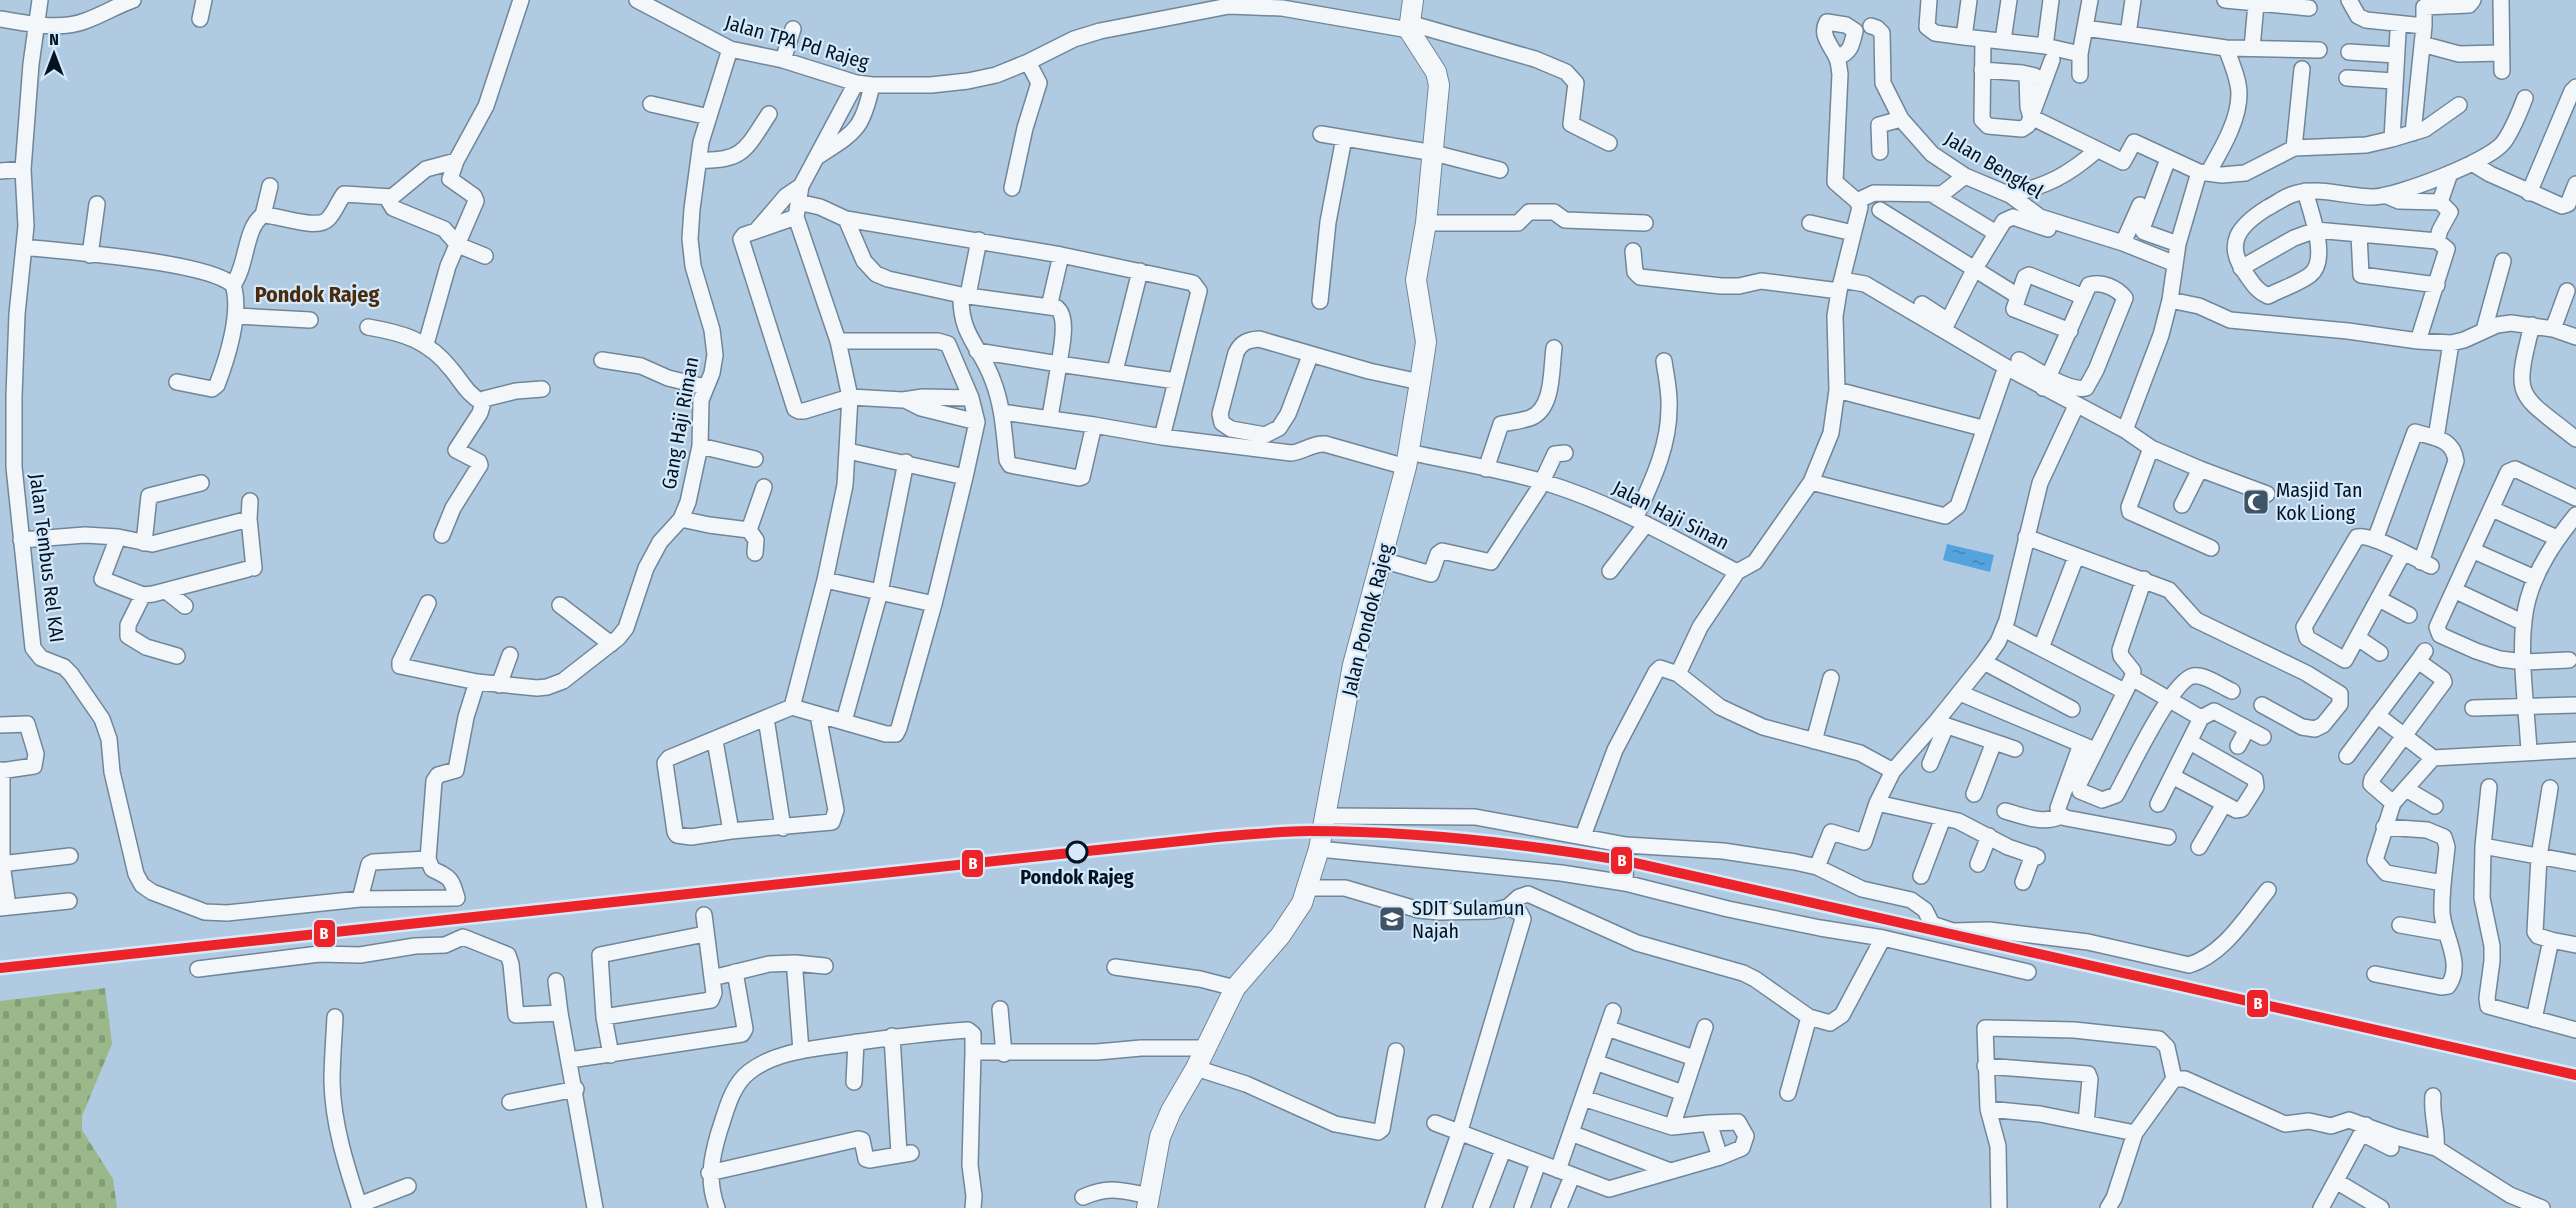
<svg xmlns="http://www.w3.org/2000/svg" width="2576" height="1208" font-family="'Fira Sans Condensed',sans-serif">
<style>
.cemetery{fill:url(#cemetery-stones)}
.water{fill:url(#water-ripples)}
.lines{fill:none;stroke-linecap:round;stroke-linejoin:round}
.minor-casing{stroke:#718698;stroke-width:18}
.major-casing{stroke:#718698;stroke-width:22}
.minor{stroke:#f3f7fa;stroke-width:15}
.major{stroke:#f3f7fa;stroke-width:20}
.rail-1-casing{stroke:#d5e9fa;stroke-width:15}
.rail-1{stroke:#ec2329;stroke-width:10}
.stop-dot{fill:#d5e9fa;stroke:#021423;stroke-width:3}
.labels{text-anchor:middle;stroke-width:4.5;stroke-linejoin:round;paint-order:stroke}
.street-label{font-size:20px;fill:#021423;stroke:#d5e9fa}
.poi-label{font-size:20px;fill:#021423;stroke:#d5e9fa;text-anchor:start}
.stop-label{font-size:20px;font-weight:bold;fill:#021423;stroke:#d5e9fa}
.quarter-label{font-size:22px;font-weight:bold;fill:#492c0e;stroke:#d5e9fa}
.line-badge{stroke:#d5e9fa;stroke-width:2}
.badge-label{font-size:16px;text-anchor:middle;font-weight:bold;fill:#fff}
</style>
<defs>
<pattern id="cemetery-stones" width="16" height="16" patternUnits="userSpaceOnUse" patternTransform="scale(1.5)"><rect width="16" height="16" fill="#9ab88a"/><path d="M2 7V4a2 2 0 0 1 4 0v3zM10 15v-3a2 2 0 0 1 4 0v3z" fill="#839d77"/></pattern>
<pattern id="water-ripples" width="26" height="14" patternUnits="userSpaceOnUse" patternTransform="scale(1.5)"><rect width="26" height="14" fill="#53a4dd"/><path d="M2 4q2-2 4 0t4 0M15 11q2-2 4 0t4 0" fill="none" stroke="#4384b3"/></pattern>
</defs>
<rect width="100%" height="100%" fill="#afcae1"/>
<path class="cemetery" d="M105,988L112,1044L82,1116V1130L113,1179L117,1208H0V1001Z"/>
<path class="water" d="M1947,544L1994,555L1990,572L1943,560Z"/>
<g class="lines">
<defs>
<path id="minor" d="M40,0L31,64L23,169L26,226L17,314L14,396V467L33,648L41,658L64,667L71,674L102,719L109,739L112,772L136,874L142,885L152,892L205,912L227,913L360,899L457,898C451,878 451,878 432,869L428,859L434,781L438,775L456,770L466,717L477,682
M637,0L730,49L783,60L856,83L872,85H931L968,81L996,75L1028,62L1074,39L1100,31L1229,6L1282,8L1409,30
M1929,0L1927,27L1935,33L1964,37
M1969,0L1964,37L2045,46
M2051,0L2045,46L2080,54L2090,0
M2225,0L2309,8
M2349,0L2358,16L2366,20L2424,26L2413,133
M2501,0L2502,71
M0,19C26,23 59,31 85,21C102,15 116,6 133,0
M200,19L204,0
M1409,23L1535,59L1566,72L1576,83L1571,124L1609,143
M1871,26L1877,28L1882,33L1883,83L1901,119L1932,154L1965,176L2010,195L2040,217L2123,243L2173,263
M2424,26V7L2469,5L2473,0
M2085,28L2226,48L2319,50
M2128,34L2133,0
M1983,40L1982,120L1988,126L2022,129L2028,125L2052,60
M2003,40L2009,0
M2422,44L2459,54L2501,53
M2252,48L2256,4
M2349,52L2396,55
M783,60L793,29
M1982,70L2022,73L2035,76
M2027,74L2028,107L2031,117L2123,162L2134,142L2199,172
M2080,75V54
M2347,78L2394,81
M651,104L709,117
M1321,134L1434,153L1500,170
M2392,139L2398,32
M2294,148L2302,69
M1880,152L1879,125L1901,119
M817,157C855,132 862,131 872,85
M2168,159L2142,229L2144,232L2178,244
M699,160C743,162 746,149 769,114
M2472,163L2490,174L2562,206L2568,204L2576,184
M0,171L23,169
M2208,173C2221,150 2239,121 2239,94C2239,79 2231,62 2226,48
M1012,188L1025,128L1039,83L1028,62
M2305,191C2310,211 2330,260 2310,275C2298,284 2281,289 2268,296C2257,291 2253,284 2246,274C2223,243 2240,225 2267,208C2275,204 2283,198 2291,195C2317,185 2345,197 2373,197C2398,196 2487,162 2503,143C2513,130 2519,113 2525,98
M2529,193L2572,91L2576,87
M2010,195C2048,185 2067,176 2097,150
M2385,195L2399,201L2440,202
M1935,196L1996,233
M387,198L393,208L444,229L458,245L485,256
M1857,201L1874,193L1942,194L1965,176
M798,202L820,207L846,219L1061,255L1193,283L1199,291L1162,437L1094,425L1082,477L1079,478L1010,465L1007,460C1004,433 1003,407 993,381C981,346 960,337 961,295
M1880,210L2013,293
M263,215L270,186
M796,217L744,235L741,239L795,409L799,411H804L850,397L903,400L923,397L971,398
M846,219L864,261L876,274L888,279L961,295L1057,308C1069,318 1061,349 1059,364L1176,381
M1426,223H1518L1529,212H1554L1565,220L1645,223
M1810,223L1853,233
M756,231L786,196L801,186
M2359,234L2361,275L2437,285
M2123,243L2140,205
M24,247C66,252 206,261 233,285C242,312 227,359 217,385L212,389L177,382
M1633,251L1635,272L1640,277L1721,286H1739L1761,281L1839,291
M90,255L97,204
M2241,268L2294,238L2316,230L2437,241
M1842,280L1865,284L2006,367L2125,430L2161,335L2170,300L2199,306L2230,320L2348,331L2418,341L2451,343L2464,340L2497,325L2511,323L2553,329L2576,337
M233,285C248,264 244,229 263,215C279,215 317,231 328,219C335,212 338,202 344,194L392,197L426,169L456,161L486,106L521,0
M968,295L979,240
M2170,300L2178,244L2199,172L2222,175L2245,173L2294,148L2366,145L2392,139L2425,129L2459,105
M1320,301L1328,222L1344,138
M1922,304L1948,321
M1049,307L1061,255
M237,316L310,320
M2532,325C2513,400 2517,392 2576,439
M368,327C403,333 428,340 451,369C462,382 467,394 483,403
M1944,329L1974,270L2004,221L2013,217L2048,229
M2553,329L2567,291
M2484,330L2503,261
M2070,331L2014,309L2025,277L2029,275L2084,297
M838,341H938L948,344L971,398L977,422L965,477
M2418,341L2447,249L2437,241L2440,230L2450,212L2440,202L2450,173
M426,344L448,266L476,201L474,196L450,179L456,161
M977,351L1059,364L1050,417
M1310,356L1288,414L1279,428L1265,435L1231,429L1222,423L1220,414L1236,353C1241,342 1248,340 1259,339L1369,371L1420,382
M602,360L641,366L668,378L705,387
M2019,360C2036,369 2068,392 2086,388L2096,370L2125,298C2117,288 2102,281 2089,285C2074,319 2059,354 2043,388
M1115,371L1140,271
M1837,390L1982,428
M905,400L921,408L977,422
M1002,412L1094,425
M2125,430L2151,448L2129,507L2130,512L2211,548
M1162,437L1291,453C1303,452 1312,443 1325,444L1406,467
M2436,438L2451,343
M700,446L755,459
M2151,448L2200,469L2182,505
M1409,452C1453,462 1500,469 1543,482C1611,502 1674,539 1737,572L1755,562L1811,482L1831,433L1837,390L1835,316L1839,291L1860,207L1857,201L1835,182L1840,74C1839,69 1839,63 1837,59C1833,47 1819,36 1827,22L1846,25L1855,31C1852,44 1851,53 1837,57
M1486,469L1501,424C1511,422 1521,421 1530,418C1554,409 1551,369 1554,348
M2200,469L2267,494
M1811,482L1945,516L1958,506L2006,367
M2492,509L2557,538
M249,519L250,501
M681,519L709,525L749,530L756,540L755,553
M1635,519C1651,483 1669,448 1669,408C1670,392 1666,376 1664,361
M749,530L764,487
M442,535L453,508L480,465L479,462L456,450L480,413L484,399L516,391L542,389
M118,537L102,579L143,595L153,594L248,569
M2026,537L2169,590L2196,620L2306,673L2340,694V704L2323,725L2315,729L2302,727L2262,705
M21,540L85,535L118,537L152,544L249,519L254,568
M2375,540L2415,432C2434,438 2453,438 2456,461L2421,562
M144,543L149,496L201,483
M2474,551L2535,578
M2403,553L2345,660L2307,638L2304,627L2357,537C2372,533 2415,559 2431,566
M1382,560L1431,574L1438,554L1442,551L1491,562L1538,490L1555,454L1565,453
M1610,571L1646,524
M1737,572L1700,627L1678,674L1720,707L1763,727L1860,753L1893,771
M2144,579L2120,650L2121,656L2133,671L2132,678L2201,718L2214,711L2263,737
M825,580L934,604
M166,591L185,606
M2456,591L2524,623
M143,595L128,625V636L146,647L177,656
M2379,599L2409,615
M428,603L400,662V666L477,682L537,688L547,687L563,681L618,638L626,628L646,568L660,542L681,519L688,502L700,446L701,400L712,373L715,355L712,330L693,266L690,239L692,209L701,142L730,49
M560,605L611,644
M2004,629L2124,691
M2358,638L2380,653
M2041,648L2076,557
M2425,651L2418,661L2443,679L2444,682L2372,779L2371,784L2393,803L2433,758
M2569,660L2524,662L2500,659L2476,651L2440,635L2437,627L2508,472L2515,469L2576,498
M1984,662L2072,709
M2132,678L2079,784L2080,791L2102,800L2116,795C2128,773 2172,680 2193,676C2205,674 2222,687 2232,691
M499,685L510,655
M1960,693L2090,748
M792,707L825,580L845,485L850,397L838,341L796,217L801,186L856,83
M2473,708L2576,705
M818,715L836,810L832,822L731,831L691,837L677,835L675,832L665,763L669,758L792,707L886,734H896L899,728L934,604L965,477L848,451
M2377,715L2433,758L2576,750
M766,718L783,828
M844,721L880,592L906,462
M1936,722L2015,749
M0,725L27,724L36,754L34,766L0,771
M715,741L731,831
M1814,741L1831,678
M2081,744L2058,808L2059,814L2066,818L2168,837
M2238,746L2247,729
M2529,752C2527,707 2516,642 2528,599C2537,567 2555,541 2576,515
M2347,756L2418,661
M1930,764L1946,726
M2,770V864L8,906
M2172,776L2236,810L2242,809L2256,787L2255,779L2190,742
M2489,787L2483,846L2576,863
M2406,789L2435,806
M1974,794L1994,742
M1877,803L1958,821L2008,847L2037,857
M2393,803L2375,860L2386,873L2443,883
M2158,804L2201,718
M2005,811C2024,816 2043,825 2061,816
M1325,816L1475,817L1626,845L1723,851L1795,862L1817,867L1862,889L1911,900L1925,910L1932,924L1953,931L1989,930L2088,942L2189,965C2224,954 2245,918 2268,890
M1583,836L1615,750L1656,672L1660,668L1678,674
M1626,845L1625,883L1728,909L1820,928L1883,938L2028,972
M2483,846L2482,898L2492,946V961L2487,998L2488,1006L2576,1030
M2199,847L2224,804
M1319,849L1561,873L1625,883
M0,864L70,856
M1978,864L1989,836
M1817,867L1831,832L1864,842L1877,803L1893,771L1936,722L1984,662L1998,642L2007,620L2040,483L2076,406
M1921,876L1943,818
M2023,882L2033,855
M1309,888H1345L1419,910L1439,912L1492,911L1508,907L1519,897L1528,894L1637,943L1743,973L1755,979L1809,1017L1788,1093
M360,899L369,864L373,862L428,859
M0,908L69,901
M704,915L712,978
M2400,925L2446,933
M2551,940L2576,945
M1115,967L1200,979L1235,988
M198,969L319,954L360,955L415,946L445,945L463,937L508,955L511,964L516,1015L560,1013L595,1208
M795,972L801,1051
M2375,974L2441,987L2448,986C2464,964 2444,937 2442,913C2441,891 2445,868 2447,847L2444,837L2427,830L2384,827
M556,981L560,1013
M1000,1009L1004,1054
M335,1017C334,1038 332,1060 332,1082C333,1124 346,1165 359,1205
M604,1017L711,1000L714,993L712,978L769,964L795,963L825,966
M1809,1017L1830,1023L1842,1015L1883,938
M2534,1019L2551,940L2538,936L2535,932L2539,857L2550,788
M1607,1028L1694,1058
M892,1036L899,1154
M611,1055L604,1017L600,955L705,934
M570,1060L742,1034L745,1029L735,972
M1595,1062L1683,1093
M1985,1066L2088,1074L2090,1079L2086,1123
M1196,1068L1246,1084L1335,1124L1378,1132L1382,1129L1396,1051
M854,1082L856,1042
M2433,1096C2431,1115 2438,1130 2436,1148
M1583,1098L1672,1127L1709,1123
M510,1102L576,1089
M1988,1109L2040,1114L2135,1133
M1435,1123L1609,1189L1720,1157L1709,1123L1738,1122L1746,1136L1742,1148L1720,1157
M1672,1127L1705,1027
M1571,1133L1670,1171
M2365,1135L2391,1148
M1558,1170L1613,1011
M709,1173L858,1139L862,1140L866,1159L869,1160L911,1153
M2336,1181L2381,1208
M1083,1197C1111,1185 1122,1191 1150,1196
M359,1208V1205L408,1186
M717,1208C707,1181 711,1159 719,1132C726,1112 731,1086 749,1072C776,1051 813,1049 845,1044C886,1038 926,1033 968,1030L973,1034V1052H1097L1141,1048H1205
M973,1208L974,1196L970,1165L973,1052
M1433,1208L1459,1134L1523,919L1520,913L1508,907
M1481,1208L1503,1150
M1522,1208L1538,1163
M1559,1208L1572,1176
M1999,1208L1998,1146L1988,1109L1985,1028L2074,1030L2159,1039L2167,1047L2174,1079
M2108,1208L2114,1198L2135,1133L2174,1079H2185L2285,1124L2309,1121L2331,1126L2349,1120L2396,1137L2436,1148L2510,1195L2542,1208
M2321,1208L2366,1125"/>
<path id="major" d="M1147,1208L1160,1137L1171,1111L1196,1068L1235,988L1280,936L1302,903L1319,849L1353,665L1406,467L1420,382L1426,342L1416,280L1426,223L1439,85L1436,72L1409,30L1413,0"/>
</defs>
<use href="#minor" class="minor-casing"/>
<use href="#major" class="major-casing"/>
<use href="#minor" class="minor"/>
<use href="#major" class="major"/>
<defs>
<path id="rail-1" d="M0,968L1218,837C1248,835 1279,831 1309,831C1415,831 1521,843 1626,861L2576,1075"/>
</defs>
<use href="#rail-1" class="rail-1-casing"/>
<use href="#rail-1" class="rail-1"/>
</g>
<defs>
<symbol id="mosque-square" viewBox="-11 -11 22 22"><rect x="-9" y="-9" width="18" height="18" rx="4" fill="#3f5466" stroke="#d5e9fa"/><path d="M3.5-4.9A6 6 0 1 0 3.5 4.9A5 5 0 1 1 3.5-4.9Z" fill="#fff"/></symbol>
<symbol id="school-square" viewBox="-11 -11 22 22"><rect x="-9" y="-9" width="18" height="18" rx="4" fill="#3f5466" stroke="#d5e9fa"/><path d="M0-5L7-2L0 1L-7-2ZM-4 1L0 2.5L4 1V4Q0 6-4 4Z" fill="#fff"/></symbol>
</defs>
<g fill-rule="evenodd">
<use href="#mosque-square" x="2241" y="487" width="30" height="30"/>
<use href="#school-square" x="1377" y="904" width="30" height="30"/>
</g>
<circle class="stop-dot" cx="1077" cy="852" r="10"/>
<g class="labels">
<g class="street-label">
<text transform="translate(797 42) rotate(16)" y="7">Jalan TPA Pd Rajeg</text>
<text transform="translate(1994 165) rotate(31)" y="7">Jalan Bengkel</text>
<text transform="translate(680 423) rotate(-80)" y="7">Gang Haji Riman</text>
<text transform="translate(1671 515) rotate(27)" y="7">Jalan Haji Sinan</text>
<text transform="translate(47 558) rotate(83)" y="7">Jalan Tembus Rel KAI</text>
<text transform="translate(1367 620) rotate(-76)" y="7">Jalan Pondok Rajeg</text>
</g>
<g class="poi-label">
<text x="2276" y="497">Masjid Tan<tspan x="2276" dy="23">Kok Liong</tspan></text>
<text x="1412" y="915">SDIT Sulamun<tspan x="1412" dy="23">Najah</tspan></text>
</g>
<g class="stop-label">
<text x="1077" y="884">Pondok Rajeg</text>
</g>
<g class="quarter-label">
<text x="317" y="302">Pondok Rajeg</text>
</g>
</g>
<g class="line-badge">
<rect x="1610" y="846" width="23" height="29" rx="6" fill="#ec2329"/>
<rect x="961" y="849" width="23" height="29" rx="6" fill="#ec2329"/>
<rect x="313" y="919" width="23" height="29" rx="6" fill="#ec2329"/>
<rect x="2246" y="989" width="23" height="29" rx="6" fill="#ec2329"/>
</g>
<g class="badge-label">
<text x="1622" y="866">B</text>
<text x="973" y="869">B</text>
<text x="324" y="939">B</text>
<text x="2258" y="1009">B</text>
</g>
<g transform="translate(54 54)" stroke="#d5e9fa" stroke-width="4.5" paint-order="stroke">
<path d="M0-4.5L10 22L0 15L-10 22Z" fill="#021423"/>
<text y="-9" font-size="16" font-weight="bold" text-anchor="middle" fill="#021423">N</text>
</g>
</svg>
